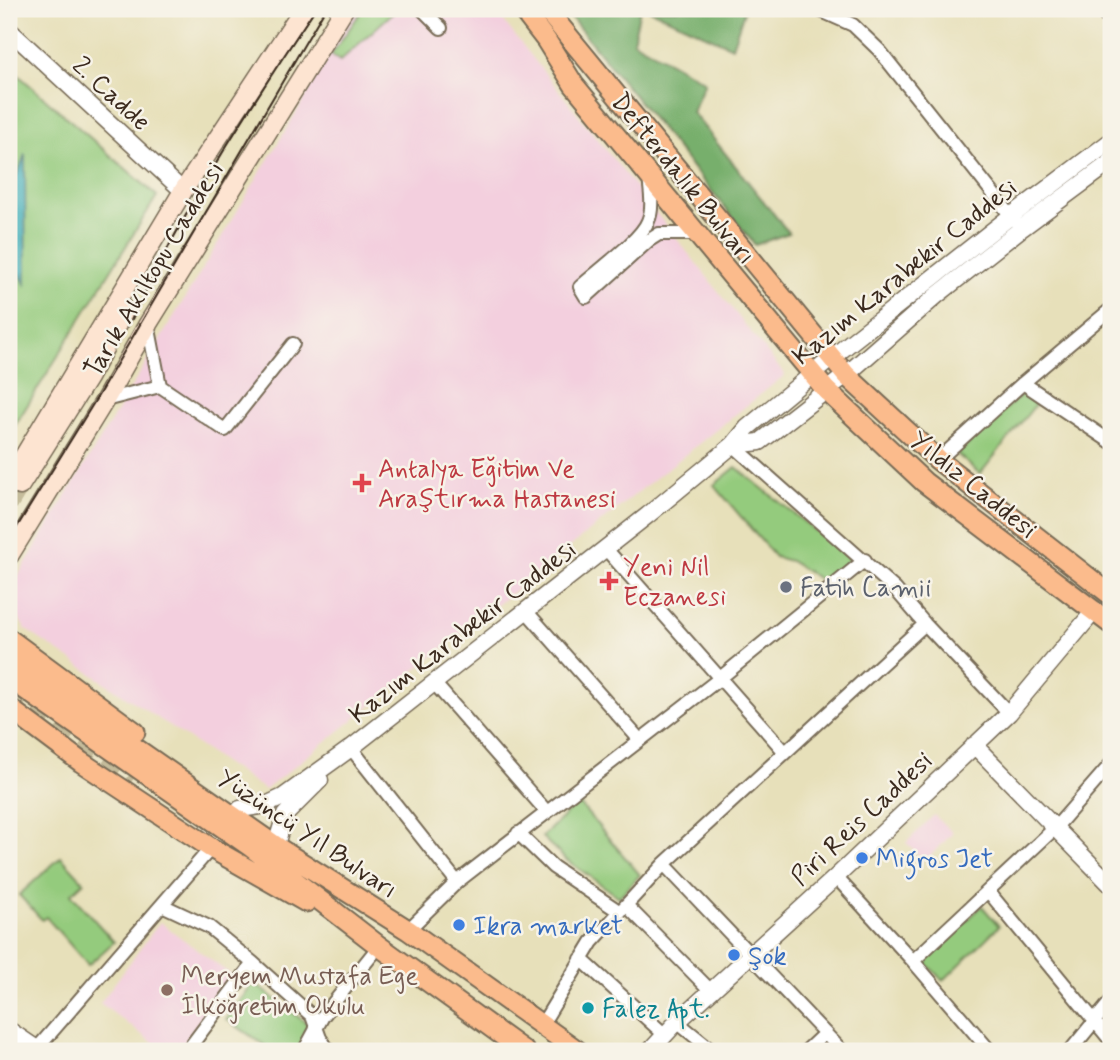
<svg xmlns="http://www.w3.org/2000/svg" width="1120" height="1060" font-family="Mynerve,sans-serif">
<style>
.built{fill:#f3cfde}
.green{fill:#94cb7d;stroke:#687a4e;stroke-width:2}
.forest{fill:#77af6c;stroke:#596c45;stroke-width:2}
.water{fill:#3eadba;stroke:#3c6c6c;stroke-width:2}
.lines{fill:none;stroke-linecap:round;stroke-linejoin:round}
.secondary-tunnel{stroke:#c5bc9b;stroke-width:18;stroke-dasharray:18 9;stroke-linecap:butt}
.primary-tunnel{stroke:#c5bc9b;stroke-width:19;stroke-dasharray:19 10;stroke-linecap:butt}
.minor-casing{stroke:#776a55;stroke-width:16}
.tertiary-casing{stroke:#776a55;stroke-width:19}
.secondary-casing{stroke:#776a55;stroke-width:21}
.primary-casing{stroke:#776a55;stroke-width:23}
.minor{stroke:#fff;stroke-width:12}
.tertiary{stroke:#fff;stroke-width:16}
.secondary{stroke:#fde4d1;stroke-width:18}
.primary{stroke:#fbbb8c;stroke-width:19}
.tram{stroke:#3b2a1e;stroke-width:2}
.health-dot{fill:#e0444e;stroke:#f7f3e8;stroke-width:2.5}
.worship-dot{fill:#6b7280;stroke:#f7f3e8;stroke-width:2.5}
.shop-dot{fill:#3f7fe0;stroke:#f7f3e8;stroke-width:2.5}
.education-dot{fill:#8d6e63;stroke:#f7f3e8;stroke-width:2.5}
.culture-dot{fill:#0f9aa8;stroke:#f7f3e8;stroke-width:2.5}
.labels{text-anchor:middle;stroke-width:5;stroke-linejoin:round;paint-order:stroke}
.street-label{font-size:26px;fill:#3b2a1e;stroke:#f7f3e8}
.health-label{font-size:26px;fill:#be3a42;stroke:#f7f3e8;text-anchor:start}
.worship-label{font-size:26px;fill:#5b616d;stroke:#f7f3e8;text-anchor:start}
.shop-label{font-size:26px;fill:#366cbe;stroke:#f7f3e8;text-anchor:start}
.education-label{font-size:26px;fill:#785e54;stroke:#f7f3e8;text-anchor:start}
.culture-label{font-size:26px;fill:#0d838f;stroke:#f7f3e8;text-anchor:start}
</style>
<rect width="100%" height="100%" fill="#f7f3e8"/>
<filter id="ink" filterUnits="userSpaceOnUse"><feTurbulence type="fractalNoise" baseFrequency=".0143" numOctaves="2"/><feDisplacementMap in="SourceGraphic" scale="14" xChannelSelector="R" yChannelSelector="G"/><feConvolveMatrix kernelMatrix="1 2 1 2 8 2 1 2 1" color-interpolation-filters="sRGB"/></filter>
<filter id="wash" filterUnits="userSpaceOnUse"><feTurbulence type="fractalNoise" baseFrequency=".00686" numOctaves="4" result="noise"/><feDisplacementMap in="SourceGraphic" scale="28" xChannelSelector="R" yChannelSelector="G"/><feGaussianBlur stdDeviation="1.57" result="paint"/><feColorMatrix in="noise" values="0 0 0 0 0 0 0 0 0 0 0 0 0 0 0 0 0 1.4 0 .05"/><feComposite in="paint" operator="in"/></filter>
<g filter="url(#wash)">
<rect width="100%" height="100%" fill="#e7e0ba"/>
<path class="built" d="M356,9H494L785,375L265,790L25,629L9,601V591L305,98L334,41Z
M934,815L953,833L925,861L906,843Z
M160,922L234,977L178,1051H164L100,1003Z"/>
<path class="green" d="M363,9H397L340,61L331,55Z
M9,67L157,196L9,435Z
M1023,393L1036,404L980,474L957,454Z
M736,467L850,559L824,582L790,561L775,557L714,485Z
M578,802L640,875L619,897L565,859L542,837Z
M61,857L84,882L71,894L114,942L88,965L46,917L42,920L19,895Z
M982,906L999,926L943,981L924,961Z
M254,983L314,1029L300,1051H273L226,1019Z"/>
<path class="forest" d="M564,9H640L633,41L705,82L692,112L789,233L755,245Z
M648,9H745L732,47Z"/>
<path class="water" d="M25,154L26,286C23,277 10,261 9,256C6,246 8,218 13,210L9,207V187L19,171Z"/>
</g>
<g filter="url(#ink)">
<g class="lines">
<path class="secondary-tunnel" d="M9,504L20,486"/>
<path class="primary-tunnel" d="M9,694L132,781"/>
<defs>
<path id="minor" d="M422,9L441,28
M817,9L853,25L879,50L1015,221
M649,176C650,190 654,208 648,221C641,240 596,272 580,287L586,297L648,241L659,234H695
M148,324L160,386
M1023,383L1111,442
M105,400L160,386L225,430L293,344
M733,445L895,589L925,624L1009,713
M938,460L1023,383L1111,309
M606,549L785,752
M527,612L639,739
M435,684L546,811
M351,748L457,882
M518,833L553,867L620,912
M664,864L842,1051
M836,877L913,961L990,1051
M988,891L1111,1041
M162,905L209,927L253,963L312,1016L320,1038L329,1051
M626,905L711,991
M408,930L457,882L719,679L865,560
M581,959L665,1035
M913,961L1056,827L1111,764
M677,1022L713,1051
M541,1026L592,942L664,864L925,624
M35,1051L211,848
M187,1051L253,963
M304,1051L323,1016L379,946
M806,1051L825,1033
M1070,1051L1111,1001"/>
<path id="tertiary" d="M1102,9L1111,20
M9,30L183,191
M733,445L760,442L846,375L936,296L1022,228L1111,162
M974,745L1111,885
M240,809L266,805L283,797L351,748L648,515L733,445L747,428L850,343L1011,216L1111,141
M278,838L285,815L320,780
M9,1030L40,1051
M650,1051L677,1022L836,877L1009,713L1095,610"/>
<path id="secondary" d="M9,481L183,191L303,9
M20,486L88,378L125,310
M9,556L105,400L148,324L344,9"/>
<path id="primary" d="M522,9L546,40L574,85L826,390L924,482L1111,624
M546,9L846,375L938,460L1111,595
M9,639L135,732
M9,660L283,851L408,930L578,1051
M9,678L251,847L379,946L524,1051
M9,708L81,762L211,848L306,902"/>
</defs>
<use href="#minor" class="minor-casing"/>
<use href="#tertiary" class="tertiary-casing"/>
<use href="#secondary" class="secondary-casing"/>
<use href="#primary" class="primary-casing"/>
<use href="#minor" class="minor"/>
<use href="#tertiary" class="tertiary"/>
<use href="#secondary" class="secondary"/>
<use href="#primary" class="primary"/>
<path class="tram" d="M132,319C183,211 247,111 313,12
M9,540L98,396L325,9"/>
</g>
</g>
<g class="health-dot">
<path d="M358.5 472.5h7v7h7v7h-7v7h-7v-7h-7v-7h7z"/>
<path d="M605.5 570.5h7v7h7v7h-7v7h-7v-7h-7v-7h7z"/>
</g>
<circle class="worship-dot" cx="786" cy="587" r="7"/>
<g class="shop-dot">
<circle cx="862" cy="858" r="7"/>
<circle cx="459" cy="925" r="7"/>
<circle cx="734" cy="955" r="7"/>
</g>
<circle class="education-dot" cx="167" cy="990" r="7"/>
<circle class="culture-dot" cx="588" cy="1008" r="7"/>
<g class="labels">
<g class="street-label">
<text transform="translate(112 93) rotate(43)" y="9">2. Cadde</text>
<text transform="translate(684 178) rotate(51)" y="9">Defterdalık Bulvarı</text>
<text transform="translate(153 269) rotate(-59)" y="9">Tarık Akıltopu Caddesi</text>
<text transform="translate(904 271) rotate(-39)" y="9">Kazım Karabekir Caddesi</text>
<text transform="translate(974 484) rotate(39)" y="9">Yıldız Caddesi</text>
<text transform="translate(462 631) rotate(-38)" y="9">Kazım Karabekir Caddesi</text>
<text transform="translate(861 818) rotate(-43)" y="9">Piri Reis Caddesi</text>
<text transform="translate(308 833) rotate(34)" y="9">Yüzüncü Yıl Bulvarı</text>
</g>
<g class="health-label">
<text x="378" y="477">Antalya Eğitim Ve<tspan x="378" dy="30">Araştırma Hastanesi</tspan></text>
<text x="623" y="575">Yeni Nil<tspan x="623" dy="30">Eczanesi</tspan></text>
</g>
<g class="worship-label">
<text x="800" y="596">Fatih Camii</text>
</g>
<g class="shop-label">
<text x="876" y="867">Migros Jet</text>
<text x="473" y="934">Ikra market</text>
<text x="748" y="964">Şok</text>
</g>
<g class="education-label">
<text x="181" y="984">Meryem Mustafa Ege<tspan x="181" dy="30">İlköğretim Okulu</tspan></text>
</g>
<g class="culture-label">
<text x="602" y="1017">Falez Apt.</text>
</g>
</g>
<rect width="1120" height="1060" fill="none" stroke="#f7f3e8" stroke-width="35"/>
</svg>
